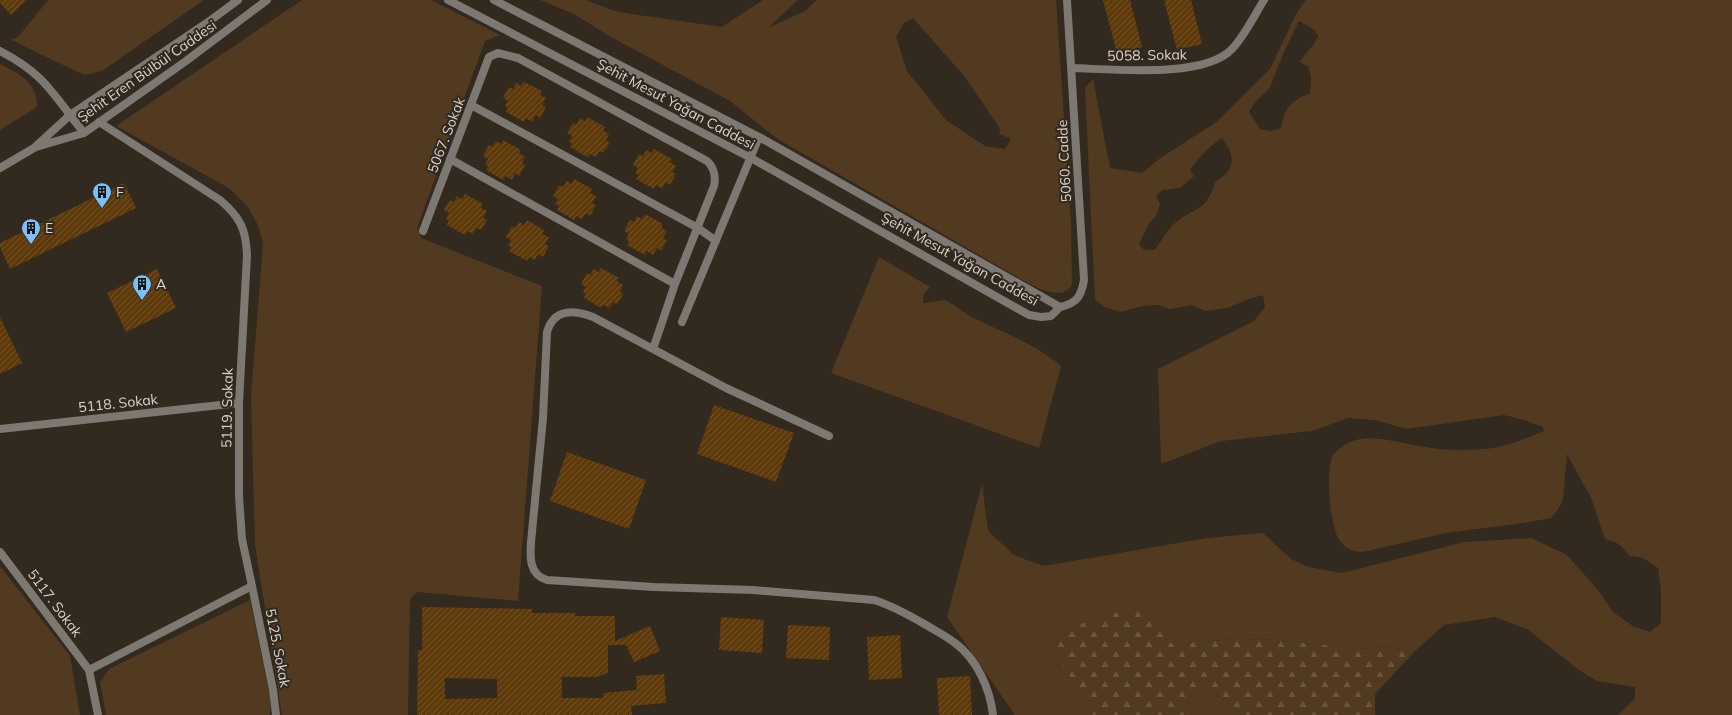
<svg xmlns="http://www.w3.org/2000/svg" width="1732" height="715" font-family="Mulish,sans-serif">
<style>
.grass{fill:#523a21;fill-rule:evenodd}
.forest{fill:url(#forest-firs)}
.building{fill:url(#building-hatch);fill-rule:evenodd}
.lines{fill:none;stroke-linecap:round;stroke-linejoin:round}
.minor{stroke:#7e7873;stroke-width:8}
.tertiary{stroke:#7e7873;stroke-width:8}
.labels{text-anchor:middle;stroke-width:4;stroke-linejoin:round;paint-order:stroke}
.street-label{font-size:14px;fill:#dad4ce;stroke:#32291f}
.poi-label{font-size:14px;fill:#dad4ce;stroke:#32291f;text-anchor:start}
</style>
<defs>
<pattern id="forest-firs" width="22" height="20" patternUnits="userSpaceOnUse"><rect width="22" height="20" fill="#523a21"/><path d="M5 1l3.5 6h-7zM16 11l3.5 6h-7z" fill="#6a5640"/></pattern>
<pattern id="building-hatch" width="6" height="6" patternUnits="userSpaceOnUse"><rect width="6" height="6" fill="#5e390a"/><path d="M-1 1l2-2M0 6l6-6M5 7l2-2" fill="none" stroke="#74552c"/></pattern>
</defs>
<rect width="100%" height="100%" fill="#32291f"/>
<path class="grass" d="M48,0H204L102,71L84,75L11,40L19,36Z
M302,0H431L500,35L485,41L417,228L421,238L542,286L518,601L417,592L410,599L408,715H282L255,545L251,396L263,244L258,225L248,207L229,188L116,126Z
M540,0H585L618,12L722,27L763,0H798L768,28L805,11L817,0H1056L1071,222L1072,284C1062,306 1026,281 1012,274L776,138L730,101L611,37L574,14ZM913,18L965,77L999,127L1000,134L1011,139L1005,149L985,146L946,120L907,71L896,37L904,23Z
M1306,0H1732V715H1618L1635,698V687L1597,681L1579,670L1527,629L1495,617L1444,625L1414,652L1393,647L1358,649L1281,640L1237,639L1171,644L1136,607L1062,664L1093,715H1015L947,617L982,484L988,531L1014,555L1043,566L1208,538L1263,533L1291,559L1308,567L1342,573L1464,542L1531,538L1567,555L1599,591L1613,612L1634,627L1650,632L1661,623V591L1658,568C1648,561 1642,555 1629,556C1622,545 1618,542 1605,539L1592,500L1567,454L1563,500L1557,511L1551,518L1529,522L1446,533L1363,552C1353,552 1346,549 1340,541C1330,529 1325,469 1333,455C1337,449 1349,442 1356,440C1374,434 1412,446 1431,448C1452,451 1477,451 1498,447C1514,444 1529,437 1544,431L1543,427L1524,420L1504,415L1406,429L1375,420L1348,418L1312,431L1221,441L1161,464L1158,369L1254,321L1265,307L1263,295L1248,299L1228,308L1205,311L1192,305L1169,309L1158,305L1142,306L1120,312L1105,307L1095,300L1085,88L1093,79L1110,168L1142,173L1159,159L1218,121L1270,69L1297,12ZM1299,21L1315,30L1318,37L1314,44L1299,62L1308,66L1311,77L1310,93C1291,101 1284,108 1281,128L1270,131L1260,129L1249,112L1255,102L1269,89L1284,52ZM1222,138C1236,156 1236,170 1215,182C1205,214 1197,205 1175,223C1168,228 1161,243 1154,250H1144L1139,244L1149,224L1157,214L1160,204L1156,196L1163,190L1180,188L1194,176L1190,170C1199,157 1209,146 1222,138Z
M0,64C20,74 37,82 37,107L0,130Z
M879,257L930,287L924,294L923,303L946,300C957,307 968,316 980,321C1008,334 1038,346 1061,366L1039,448L831,373Z
M0,566L70,656L80,715H0Z
M250,600L270,698V715H106L100,682L109,669Z
M1191,689L1213,690L1243,715H1184Z"/>
<path class="forest" d="M1136,607L1172,644L1237,639L1281,640L1358,649L1393,647L1414,652L1375,694V715H1243L1213,690L1192,689L1184,715H1093L1062,664L1055,635L1090,620Z"/>
<path class="building" d="M0,0H27L11,15L0,3Z
M1103,0H1130L1142,47L1117,53Z
M1164,0H1191L1202,44L1177,50Z
M524,82L542,91L540,95L546,98L542,105L546,107L540,118L536,115L532,122L526,118L524,122L506,112L508,108L505,106L508,101L503,98L509,87L513,89L516,83L521,86Z
M587,117L605,127L603,130L609,134L606,140L610,143L603,153L599,151L596,157L590,154L587,157L570,147L572,144L569,142L572,136L567,133L573,123L576,125L580,118L585,121Z
M503,140L521,150L519,153L525,157L522,163L525,165L519,176L515,173L512,180L506,176L503,180L486,170L488,166L485,165L488,159L483,156L489,145L492,147L496,141L501,144Z
M654,149L672,159L670,162L676,166L672,172L676,174L670,185L666,182L662,189L656,185L654,189L636,179L639,175L635,173L638,168L633,165L639,154L643,156L646,150L652,153Z
M574,179L592,189L590,193L596,196L592,203L596,205L590,216L586,213L582,219L576,216L574,220L557,210L559,206L555,204L558,199L553,196L559,185L563,187L567,181L572,184Z
M124,183L136,208L10,269L0,247V243Z
M465,194L483,204L481,208L487,211L483,218L487,220L481,230L476,228L473,234L467,231L465,235L447,225L449,221L446,219L449,213L444,210L450,200L454,202L457,196L462,199Z
M645,214L663,224L661,228L667,231L663,238L667,240L661,251L657,248L653,255L647,251L645,255L627,245L629,241L626,239L629,234L624,231L630,220L634,222L637,216L642,219Z
M527,220L544,230L542,234L549,237L545,244L549,246L543,257L538,254L535,260L529,257L527,261L509,251L511,247L508,245L511,240L506,237L512,226L515,228L519,222L524,225Z
M601,268L619,278L617,281L623,285L620,291L623,294L617,304L613,302L610,308L603,305L601,308L584,298L586,294L583,292L586,287L581,284L587,273L590,275L594,269L599,272Z
M157,269L176,308L126,332L107,293Z
M0,317L22,363L0,374Z
M714,405L794,433L776,482L697,454Z
M567,452L646,480L629,529L550,501Z
M422,607L532,609V613H575V616H615V641L650,626L660,651L634,662L626,645H608V673L597,677H562V698H603V693L637,690L636,676L664,674L666,703L631,706L632,715H417L418,650H422ZM445,678L497,679V698L445,699Z
M721,617L764,620L762,653L719,650Z
M788,625L830,627L829,660L786,658Z
M900,635L902,678L869,680L867,637Z
M970,676L972,715H939L937,678Z"/>
<g class="lines">
<path class="minor" d="M448,0L751,158L1029,315L1041,317L1051,316L1060,307
M494,0L759,137L1060,307
M0,51C35,69 47,84 70,115
M1071,68C1111,69 1204,79 1232,49C1245,35 1254,16 1264,0
M471,105L698,228L716,241
M450,159L675,284
M423,231L489,57L498,53L518,58L707,161C714,167 716,177 714,186L675,284L653,349
M1060,307C1077,303 1081,297 1084,280L1067,0
M682,322L759,137
M0,429L239,403
M829,436L726,388L593,317C574,310 554,308 547,332L543,418L531,542C530,557 529,575 547,580L654,587L753,590L874,600C893,606 909,615 926,625C936,631 946,636 955,643C977,659 990,689 993,715
M0,552L89,670L98,715
M252,586L273,690L276,715
M89,670L252,586L242,539L239,496V403L247,255C246,229 240,217 220,200L99,122"/>
<path class="tertiary" d="M70,115L84,133
M36,147L84,133L186,61L267,0
M0,168L34,148L70,115L211,20L238,0"/>
</g>
<defs>
<symbol id="building-pin" viewBox="-11 -11 22 30"><path d="M0 17L-7.5 6A9.5 9.5 0 1 1 7.5 6Z" fill="#79bff8" stroke="#32291f"/><path d="M-4-6H4V6H1V3H-1V6H-4ZM-2.5-4.3h1.7v1.8h-1.7ZM.8-4.3h1.7v1.8H.8ZM-2.5-1h1.7V.8h-1.7ZM.8-1h1.7V.8H.8Z" fill="#111"/></symbol>
</defs>
<g fill-rule="evenodd">
<use href="#building-pin" x="91" y="181" width="22" height="30"/>
<use href="#building-pin" x="20" y="217" width="22" height="30"/>
<use href="#building-pin" x="131" y="273" width="22" height="30"/>
</g>
<g class="labels">
<g class="street-label">
<text transform="translate(1147 55) rotate(-1)" y="5">5058. Sokak</text>
<text transform="translate(147 71) rotate(-35)" y="5">Şehit Eren Bülbül Caddesi</text>
<text transform="translate(676 104) rotate(28)" y="5">Şehit Mesut Yağan Caddesi</text>
<text transform="translate(446 135) rotate(-69)" y="5">5067. Sokak</text>
<text transform="translate(1064 161) rotate(-93)" y="5">5060. Cadde</text>
<text transform="translate(960 259) rotate(29)" y="5">Şehit Mesut Yağan Caddesi</text>
<text transform="translate(118 403) rotate(-6)" y="5">5118. Sokak</text>
<text transform="translate(227 408) rotate(-89)" y="5">5119. Sokak</text>
<text transform="translate(55 603) rotate(53)" y="5">5117. Sokak</text>
<text transform="translate(278 648) rotate(79)" y="5">5125. Sokak</text>
</g>
<g class="poi-label">
<text x="116" y="197">F</text>
<text x="45" y="233">E</text>
<text x="156" y="289">A</text>
</g>
</g>
</svg>
